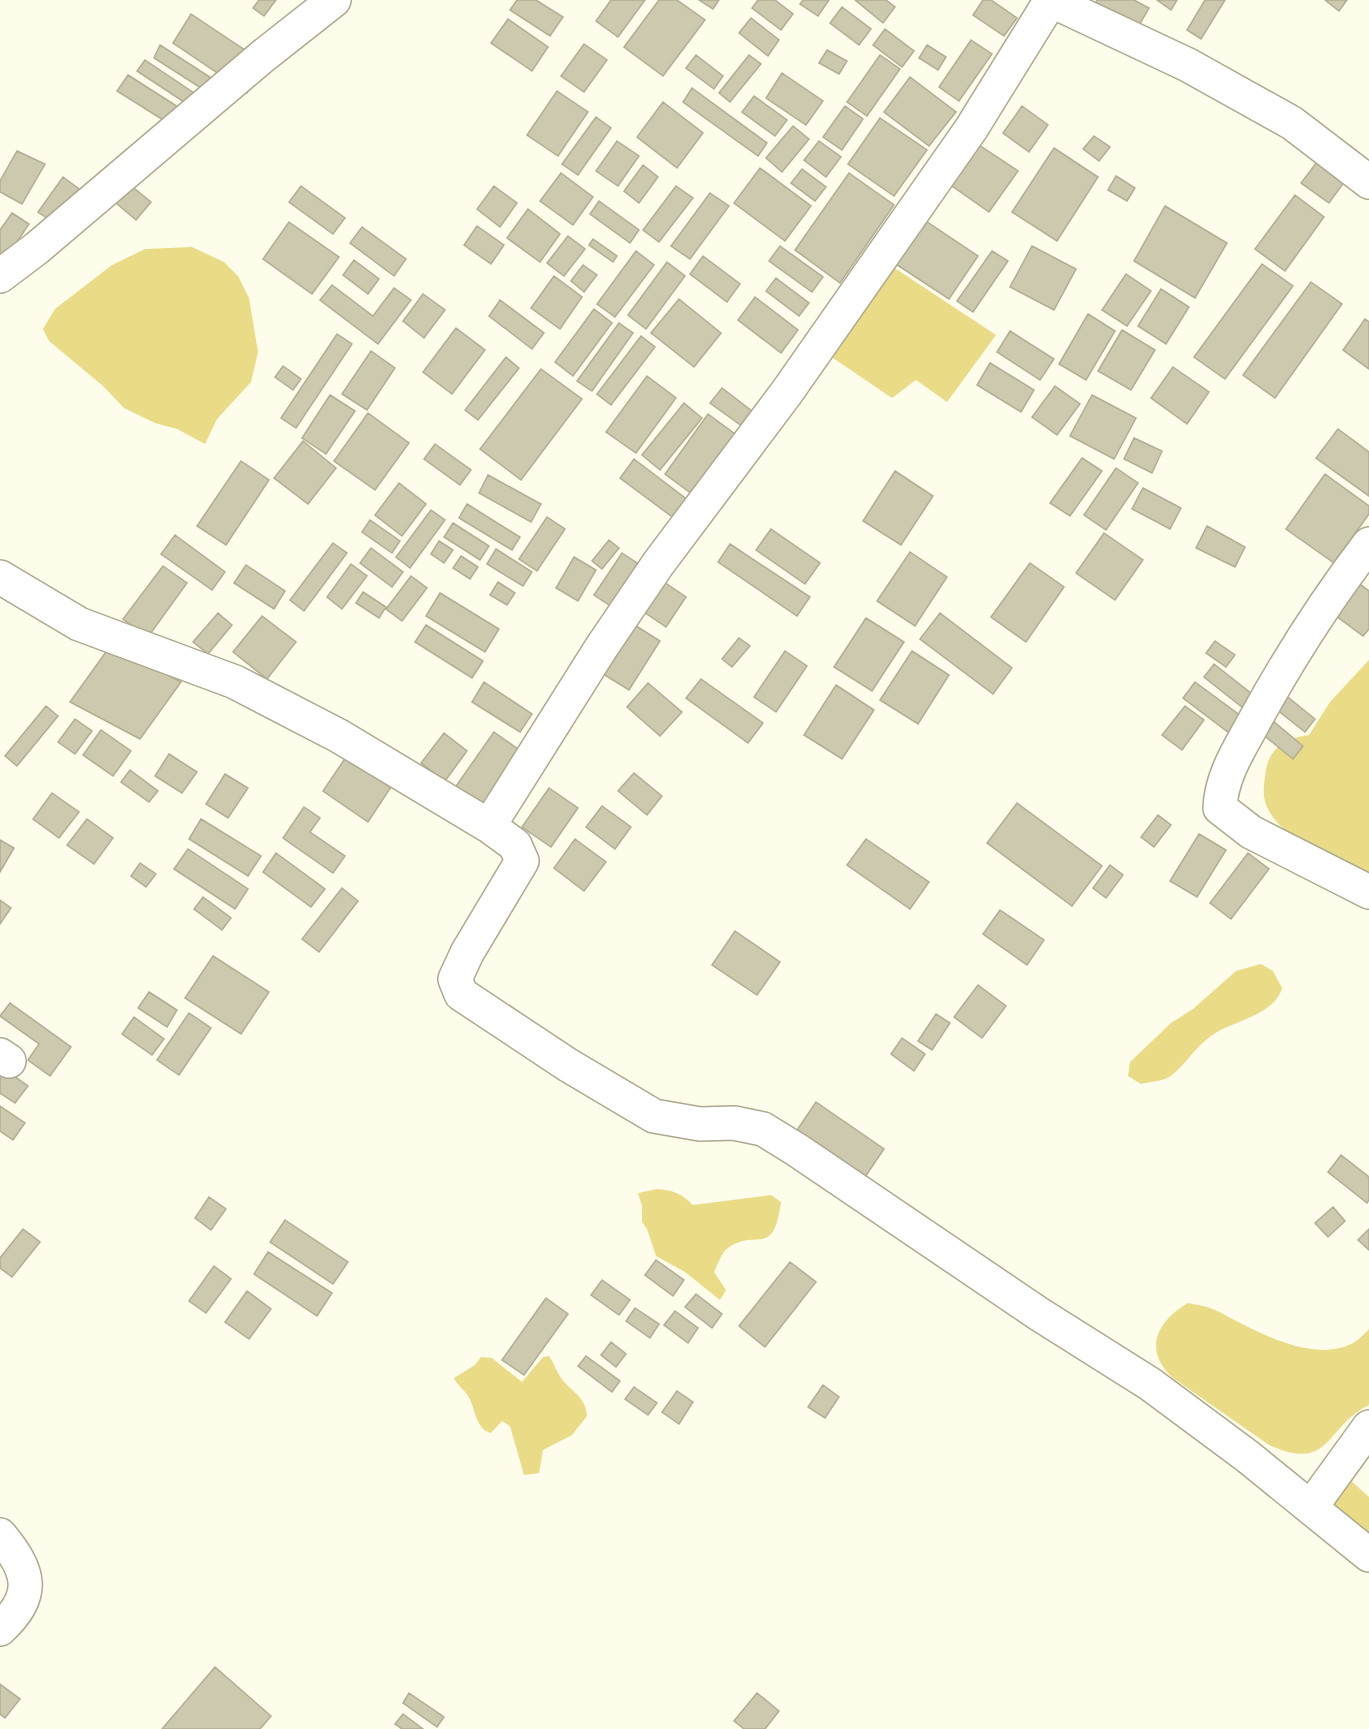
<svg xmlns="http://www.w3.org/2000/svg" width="1369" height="1729" font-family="'Fira Sans',sans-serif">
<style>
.water{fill:#eadb87}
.building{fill:#cdc9ae;stroke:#b1ad93;stroke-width:1.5}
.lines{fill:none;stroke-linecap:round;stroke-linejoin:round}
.minor-casing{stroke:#ada98e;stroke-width:36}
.minor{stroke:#fff;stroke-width:33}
</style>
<rect width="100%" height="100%" fill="#fefceb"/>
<path class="water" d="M192,247L224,262L238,276L249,298L258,352L251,382L217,419L205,444L177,429L155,423L124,408L103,386L49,341L43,329L55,309L112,265L145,249Z
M887,263L996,335L947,402L916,380L892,398L824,352Z
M1369,660V878C1339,863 1268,835 1264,796C1263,787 1265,778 1266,769C1271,746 1287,738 1309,735L1330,702Z
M1261,964L1273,971L1282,988C1274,1016 1233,1020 1211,1036C1195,1047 1186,1064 1172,1075C1165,1081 1150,1082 1141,1084L1128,1076L1130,1062L1171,1023L1193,1009L1236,971Z
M657,1189C673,1190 682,1194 693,1205L771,1195L781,1202C773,1260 757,1227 728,1248C721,1253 718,1264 714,1272L726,1290L720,1300L685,1272L656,1256L647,1229L642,1222V1206L638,1193Z
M1188,1303C1197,1305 1207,1306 1215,1310C1251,1328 1309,1364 1351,1344C1358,1341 1364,1334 1369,1329V1405C1324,1427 1332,1473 1269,1445L1173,1378C1143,1350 1156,1322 1188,1303Z
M549,1356C554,1363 556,1371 561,1378C572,1393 585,1395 587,1416L572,1435L543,1450L539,1473L524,1475L510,1426L502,1421L491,1433C474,1429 476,1405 466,1393C462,1388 457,1385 454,1378L475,1365L481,1357L492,1358L522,1382L543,1357Z
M1350,1480L1369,1497V1538L1329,1504Z"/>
<path class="building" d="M259,0H276L264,16L253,8Z
M517,0H536L563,17L550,36L510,10Z
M611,0H645L618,37L596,21Z
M659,0H677L705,20L663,76L624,47Z
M699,0H719L713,9Z
M758,0H775L793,14L781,30L752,8Z
M803,0H829L818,16L800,4Z
M855,0H886L895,7L883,23Z
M983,0H991L1017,18L1004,36L973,15Z
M1097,0H1134L1149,8L1137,29L1094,5Z
M1157,0H1177L1171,10Z
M1205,0H1225L1201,39L1187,30Z
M1325,0H1347L1339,11Z
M842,7L871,29L859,45L830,23Z
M191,14L266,64L247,93L173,43Z
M751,18L779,40L768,56L739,33Z
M508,19L548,47L532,71L491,43Z
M885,29L914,51L902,67L873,45Z
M971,40L992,54L959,101L939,87Z
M584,44L607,60L584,92L561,76Z
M160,45L213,79L207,92L154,58Z
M927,45L946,57L938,70L919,58Z
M827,50L847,61L839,74L819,63Z
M696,55L723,76L714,89L686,68Z
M749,55L761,64L730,102L719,93Z
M880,55L900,69L867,116L847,102Z
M145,60L200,97L193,108L137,71Z
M782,73L823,101L806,125L766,98Z
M128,75L197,119L187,135L117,91Z
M910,77L956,112L929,146L884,112Z
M692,88L767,143L758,156L683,102Z
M557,91L588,112L558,156L527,135Z
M754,96L787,120L775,136L742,112Z
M663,102L703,133L677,168L637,137Z
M845,106L863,119L842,150L823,137Z
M1022,106L1048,125L1029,152L1003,133Z
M596,117L611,128L578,175L562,164Z
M880,118L927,150L894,196L848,164Z
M793,126L809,139L782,172L766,158Z
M1094,136L1110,147L1099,161L1083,149Z
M970,139L1018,171L989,212L942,179Z
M617,141L639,156L618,186L596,171Z
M819,141L841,157L826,177L804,160Z
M1054,148L1098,177L1057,241L1012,212Z
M17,151L45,164L22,204L0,192V181Z
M1323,154L1350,174L1329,203L1301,183Z
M643,165L658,177L639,203L624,191Z
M760,168L811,206L785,241L734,203Z
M802,169L826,187L815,201L791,183Z
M561,173L593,197L573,225L540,201Z
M849,173L894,205L840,283L795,250Z
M1116,176L1135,188L1127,201L1108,190Z
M63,177L79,189L54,223L38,212Z
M124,180L151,202L136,220L110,198Z
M301,186L345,218L333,234L289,202Z
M494,186L517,203L500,227L477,209Z
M676,186L693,198L659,242L643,230Z
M710,193L729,206L690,259L671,246Z
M1295,195L1324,217L1285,271L1255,249Z
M599,201L639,230L630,243L590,214Z
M1165,206L1227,243L1195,298L1134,261Z
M528,209L560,234L540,262L507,238Z
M12,213L29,224L0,267V230Z
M914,213L978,256L949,299L885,257Z
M289,222L339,257L312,294L263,259Z
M477,226L504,245L491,264L464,245Z
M362,227L406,259L394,276L350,243Z
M568,236L585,249L564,276L547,263Z
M593,239L617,256L613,262L589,245Z
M780,246L823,277L812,292L769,261Z
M1032,246L1076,269L1054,310L1010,287Z
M636,251L654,265L615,317L597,304Z
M992,251L1008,261L973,312L957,301Z
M703,256L740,284L727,302L690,274Z
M354,260L379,279L368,294L343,275Z
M667,262L685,276L646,329L628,315Z
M1262,264L1293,286L1225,379L1194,357Z
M583,265L597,275L584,292L571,281Z
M1126,274L1151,291L1127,326L1102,310Z
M554,276L582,297L560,329L531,308Z
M776,278L809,303L799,316L766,291Z
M1311,282L1342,304L1275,398L1243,375Z
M332,285L373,316L394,288L411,300L378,344L320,300Z
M1161,289L1189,307L1166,344L1138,326Z
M423,294L445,310L424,338L403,321Z
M755,297L798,330L781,353L738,320Z
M679,299L721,333L694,367L651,333Z
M500,300L544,333L532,349L489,316Z
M594,309L612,323L573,376L555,362Z
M1088,314L1115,331L1086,380L1059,364Z
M1365,319L1369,322V369L1343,350Z
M619,323L633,333L592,391L577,381Z
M456,328L485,350L452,394L423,372Z
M1122,330L1155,350L1131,390L1098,371Z
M1010,331L1054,359L1040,380L997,352Z
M337,334L352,344L296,428L281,418Z
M641,336L655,347L611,405L597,394Z
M371,351L395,368L367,410L342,394Z
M506,357L519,368L478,420L465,410Z
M990,363L1034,390L1021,412L977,385Z
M283,366L301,379L293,390L275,377Z
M1173,367L1209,392L1187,424L1151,398Z
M541,369L582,399L521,480L480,449Z
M647,376L676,398L636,453L606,432Z
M1055,386L1080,404L1057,435L1032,417Z
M722,388L757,415L746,429L710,403Z
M330,395L355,411L326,454L302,438Z
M1092,395L1136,418L1114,459L1070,436Z
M684,403L702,418L660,470L642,455Z
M368,413L409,443L375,490L334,461Z
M708,414L739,437L696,497L665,474Z
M1338,429L1369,452V496L1316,458Z
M1134,438L1162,451L1152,473L1124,459Z
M303,441L336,468L308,504L274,478Z
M435,444L471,470L460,485L424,459Z
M1082,458L1102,471L1070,516L1050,503Z
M634,459L689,501L675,519L620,478Z
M241,461L269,480L226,545L197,526Z
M1116,468L1138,483L1106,530L1084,515Z
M895,471L933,496L901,545L863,521Z
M1325,474L1369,506V514L1334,563L1286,529Z
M488,475L541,504L531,522L479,493Z
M399,483L426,504L402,536L375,515Z
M1143,488L1181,508L1170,529L1132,509Z
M467,504L520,537L512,550L459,518Z
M431,510L445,520L410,568L396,557Z
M547,517L565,529L537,571L519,559Z
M370,520L400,541L392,553L362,532Z
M453,523L489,546L480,560L444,537Z
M1207,526L1245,547L1235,567L1196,548Z
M771,529L820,563L805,584L756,550Z
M1104,533L1143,560L1115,600L1076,573Z
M175,535L225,572L212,590L161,554Z
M609,540L619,548L602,569L592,561Z
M439,541L453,550L444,563L431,554Z
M333,543L347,553L304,611L290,600Z
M730,544L810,597L797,616L718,562Z
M371,548L403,572L392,587L360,563Z
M496,549L532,572L523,586L487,564Z
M910,552L947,577L915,626L877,601Z
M622,553L640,565L612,607L594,595Z
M461,556L478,567L470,579L453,568Z
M574,557L596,570L578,601L556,588Z
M1030,563L1064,587L1026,642L991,617Z
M351,564L367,576L342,609L327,597Z
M246,565L285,591L274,609L234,583Z
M163,566L187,583L148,637L123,619Z
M411,576L427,588L402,621L386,609Z
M1352,578L1369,591V629L1363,636L1328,610Z
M498,582L515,593L507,605L490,595Z
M664,582L686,597L666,627L644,612Z
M363,592L386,607L379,618L356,603Z
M440,593L499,629L485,652L426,616Z
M218,613L232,625L208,654L193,642Z
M940,613L1012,668L993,694L920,639Z
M262,616L296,642L267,679L233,652Z
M622,617L660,641L629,690L590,666Z
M866,618L904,642L872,691L834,667Z
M426,625L483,661L472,678L415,642Z
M739,638L750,646L732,667L722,659Z
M1215,641L1235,655L1226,667L1206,653Z
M111,645L181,682L140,739L70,702Z
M785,651L807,666L776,712L754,697Z
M912,651L949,675L918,724L880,700Z
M1214,664L1257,698L1247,711L1204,677Z
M701,679L763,723L748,743L686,698Z
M484,682L532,714L520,732L472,702Z
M1195,682L1245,719L1233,736L1183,698Z
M648,683L682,712L660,736L627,707Z
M836,685L874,710L842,759L804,735Z
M1273,685L1315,719L1305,732L1262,698Z
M46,706L58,716L17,766L5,756Z
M1185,706L1204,720L1182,750L1162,735Z
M1261,711L1303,746L1293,759L1251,725Z
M75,719L92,731L75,754L58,742Z
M101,730L131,751L113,776L83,755Z
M494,732L522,752L482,809L454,789Z
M444,733L467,751L445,781L421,763Z
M169,754L197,772L182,793L155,776Z
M346,757L391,787L368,822L323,791Z
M130,770L158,791L149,802L121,782Z
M634,773L662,796L647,815L618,791Z
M225,774L248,788L228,818L206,804Z
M549,788L578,808L551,847L522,827Z
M52,793L79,812L59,838L33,819Z
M1017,803L1102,866L1072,906L987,843Z
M602,806L631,827L615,849L586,827Z
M304,807L320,818L310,832L345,856L333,873L283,838Z
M1158,815L1171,825L1154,847L1141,837Z
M87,819L113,838L94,864L67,845Z
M201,819L261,856L248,876L189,839Z
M1199,834L1226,850L1197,897L1170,881Z
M575,839L606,862L584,891L554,868Z
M866,839L929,882L910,909L847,865Z
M0,840L14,848L0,872Z
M188,849L248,889L235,909L174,869Z
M276,853L325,889L311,907L263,872Z
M1248,853L1269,869L1231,919L1210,903Z
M140,863L156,874L146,887L131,876Z
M1110,865L1123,875L1106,898L1093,888Z
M342,888L358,901L319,952L302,939Z
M203,897L231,918L222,930L194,909Z
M0,900L11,908L0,924Z
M1000,910L1044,940L1027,965L983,934Z
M735,931L780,962L757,995L712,965Z
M213,956L269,992L241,1034L185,998Z
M978,985L1006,1006L982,1038L954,1017Z
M149,992L177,1010L167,1027L138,1008Z
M10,1003L71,1047L50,1076L28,1060L39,1044L0,1016Z
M189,1013L211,1028L179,1075L157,1060Z
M936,1014L950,1023L932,1050L918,1041Z
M134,1017L164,1039L152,1055L122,1034Z
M902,1038L925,1054L914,1071L891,1054Z
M0,1066L28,1086L15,1103L0,1093Z
M816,1102L884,1149L861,1183L793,1136Z
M0,1106L25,1123L13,1140L0,1131Z
M1341,1155L1369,1177V1200L1367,1203L1328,1172Z
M209,1197L226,1209L211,1230L195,1218Z
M1333,1207L1345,1221L1328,1237L1315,1223Z
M285,1220L348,1262L333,1284L270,1242Z
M23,1229L40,1242L12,1277L0,1268V1258Z
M1369,1229V1250L1358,1240Z
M268,1252L332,1293L317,1316L254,1274Z
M656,1260L684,1280L673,1296L645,1275Z
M790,1262L816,1282L765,1347L739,1326Z
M214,1266L231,1279L206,1313L189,1301Z
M602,1280L630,1300L619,1315L591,1295Z
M247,1291L271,1309L249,1339L225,1322Z
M696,1294L722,1314L712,1328L685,1307Z
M546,1298L568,1314L524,1375L502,1360Z
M635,1308L659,1324L650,1338L626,1321Z
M675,1311L698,1328L688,1343L664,1325Z
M611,1342L626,1354L616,1367L601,1355Z
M586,1356L620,1381L612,1392L578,1366Z
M823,1385L839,1397L825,1418L808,1407Z
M634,1387L657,1403L648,1415L625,1399Z
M677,1391L693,1402L679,1424L662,1412Z
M215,1667L271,1716L260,1729H162Z
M0,1684L20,1699L5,1718L0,1714Z
M409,1693L444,1717L437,1727L403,1703Z
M757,1693L779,1711L765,1729H744L734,1721Z
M403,1714L423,1729H402L395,1724Z"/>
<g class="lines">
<defs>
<path id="minor" d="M1050,0L1188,65L1292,123L1369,182
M0,276L37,248L263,56L334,0
M1369,544C1326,600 1289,658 1255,720C1240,748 1221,776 1220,808L1251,832L1369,892
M0,577L79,624L235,682L339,736L489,826L515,845L522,861L467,953L455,979L461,994L568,1065L654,1116L700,1124L734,1123L763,1129L797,1150L1039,1314L1150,1384L1247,1456L1369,1555
M489,826L601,648L658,564L787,392L971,129L1051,0
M0,1055L9,1061
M1311,1507L1369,1427
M0,1535C30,1571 37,1595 0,1629"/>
</defs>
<use href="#minor" class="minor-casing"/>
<use href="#minor" class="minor"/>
</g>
</svg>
